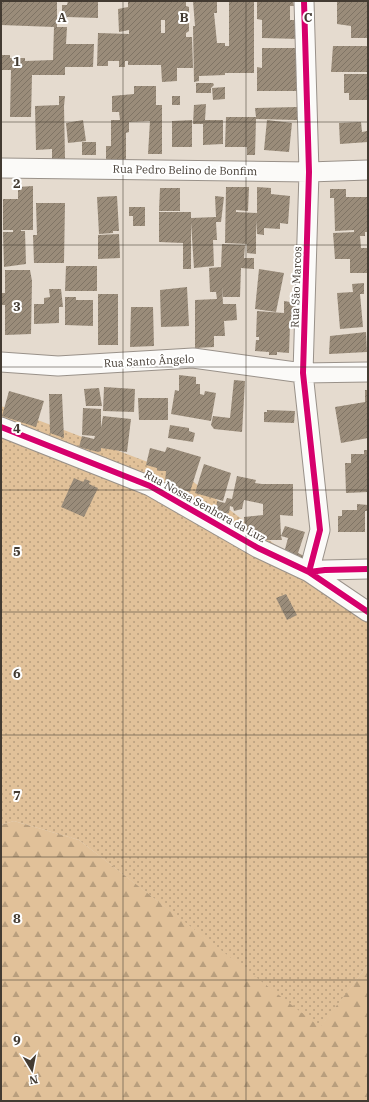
<svg xmlns="http://www.w3.org/2000/svg" width="369" height="1102" font-family="'IBM Plex Serif',serif">
<style>
.grass{fill:url(#grass-dots)}
.forest{fill:url(#forest-firs)}
.building{fill:url(#building-hatch);fill-rule:evenodd}
.lines{fill:none;stroke-linecap:round;stroke-linejoin:round}
.minor-casing{stroke:#999189;stroke-width:21}
.minor{stroke:#fbfaf8;stroke-width:19}
.cycleway-casing{stroke:#fff;stroke-width:8}
.cycleway{stroke:#d6006c;stroke-width:6}
.grid{fill:none;stroke:#433b32;stroke-width:1;stroke-opacity:0.55}
.labels{text-anchor:middle;stroke-width:4;stroke-linejoin:round;paint-order:stroke}
.street-label{font-size:11px;fill:#433b32;stroke:#fff}
.grid-label{font-size:13px;text-anchor:middle;font-weight:bold;fill:#433b32;stroke:#fff;stroke-width:4;stroke-linejoin:round;paint-order:stroke}
</style>
<defs>
<pattern id="grass-dots" width="8" height="8" patternUnits="userSpaceOnUse"><rect width="8" height="8" fill="#e1c199"/><path d="M2 2h.1M6 6h.1" fill="none" stroke="#b89e7d" stroke-width="1.8" stroke-linecap="round"/></pattern>
<pattern id="forest-firs" width="22" height="20" patternUnits="userSpaceOnUse"><rect width="22" height="20" fill="#e1c199"/><path d="M5 1l3.5 6h-7zM16 11l3.5 6h-7z" fill="#b89e7d"/></pattern>
<pattern id="building-hatch" width="6" height="6" patternUnits="userSpaceOnUse"><rect width="6" height="6" fill="#9a8c7a"/><path d="M-1 1l2-2M0 6l6-6M5 7l2-2" fill="none" stroke="#7f7465"/></pattern>
</defs>
<rect width="100%" height="100%" fill="#e5dbcf"/>
<path class="grass" d="M1,406L187,477L368,616V965L320,1028L79,840L14,821L1,825Z"/>
<path class="forest" d="M14,821L79,840L320,1027L368,965V1101H1V825Z"/>
<path class="building" d="M1,1H57V27H67L66,44H94L93,67H65V75H32L31,117H10L11,70H1V55H10V58H25V61L53,60L54,27L1,25Z
M68,1H98V18L67,17V19H62V5H67Z
M128,1H186V6L189,7V17L186,19L189,20V31L186,33V37H192L193,68H177V81L162,82L161,65H128V61H125V67H119V61H108V66H97L98,33L129,34V30L119,32L118,9L128,7ZM161,20H165V33H161Z
M193,1H217V13H214L217,43H225V46H229V1H254V73H225V75L199,76V81L194,82L193,26H195Z
M257,1H293L294,6H290V20H294V12H300V39L262,38V20L257,19Z
M337,1H368V38H351V26L337,24Z
M333,46H368L367,72H331Z
M262,48H298L300,91H257V67L262,68Z
M344,74H368V100H349V93H344Z
M196,83H213L214,85L211,88V93H196Z
M134,86H156V105H162V154H148L150,121L129,122V132L126,133V164H106V146H111V120H120L119,112H112V96L134,94Z
M225,87V99L213,100L212,88Z
M59,96H65L64,106L65,159H52V149L36,150L35,106L59,105Z
M172,96H180V105H172Z
M206,104L205,120H223V144L203,145V124H193L194,105Z
M297,107V120L256,119L255,155H247V147H225L226,117H256L255,108Z
M83,120L86,141L68,143L66,123Z
M192,120V147H172V121Z
M267,120L292,123L289,152L264,150Z
M361,122L362,132L367,131L368,142L340,144L339,123Z
M82,142H96V155H82Z
M33,186V230H21V231H25L26,264L4,267L3,232H13V230H3V199H18V187Z
M226,187H249L248,211L236,210V212L257,213V187L271,188V194L290,196L288,224L280,223V229L264,228V235L257,234L256,220V254L247,253V244L225,243Z
M160,188H180V211H159Z
M330,189H346V197H368V232H365V236H360L361,248H368V273H350V259H335L333,233L354,232V230L335,231L334,198H330Z
M117,196L119,231H113V233L99,234L97,197Z
M215,196L224,197L221,222H216L217,240H213L214,266L194,268L191,222V269H183V243L159,242V212H191V218L216,217Z
M36,203H65L64,263H34L33,235H37Z
M129,207H145V226H133V216H129Z
M119,234L120,258L98,259V235Z
M222,244L245,245L244,258H254V269L241,268L240,297H223L222,286L223,304H236L237,320L224,321L225,336H214V347L195,348V300L217,299L216,292H210L209,268L221,267Z
M66,266H97V291H65Z
M259,269L284,273L276,312L255,309Z
M5,270H30L32,281L31,334L5,335V305H1V293H5Z
M364,283V294H360L363,327L340,329L337,293L353,292L352,284Z
M187,287L189,326L161,327L160,290Z
M49,289H61L63,307H59V323L34,324V304H44V298L50,297Z
M98,294H118V345H98Z
M65,297H76V300H93V326L65,325Z
M284,301L296,303L295,326L290,325L289,353L277,352V355H269V352L255,351L256,340H259V337H256L257,311L284,313Z
M131,307H153L154,346L130,347Z
M366,332L367,352L329,354L330,336Z
M179,375L196,377V384H200V394L204,395L205,391L216,393L211,421L171,414L175,390L179,391Z
M234,380L245,381L242,432L214,429L211,425L213,416L230,418Z
M104,387L135,389L134,412L103,411Z
M99,388L102,406H86L84,389Z
M365,390H368V438L341,443L335,407L365,402Z
M9,391L44,401L36,427L2,416Z
M49,394H62L64,438L50,433Z
M138,398H168V420H139Z
M83,408L101,409V428L103,416L131,419L127,452L101,448V451L98,452L79,447L82,436L94,439L95,436L82,435Z
M267,410L295,411L294,423L264,422V412H267Z
M170,425L189,428V431L195,433L193,442L168,438Z
M167,447L201,457L190,492L165,484L166,471H161L157,470V468L146,465L150,448L165,452Z
M364,450H368V492L346,493L345,463H351V454H364Z
M204,464L231,473L223,501L195,493Z
M237,476L256,480L255,483L262,484H293V516L280,515L281,536L285,526L305,532L298,553L306,557L303,564L284,553L288,538L281,536L282,540H257L256,534H245L244,517L263,515V504L244,500L242,509L234,511L233,507L230,506L229,513L225,514L216,510L217,501L225,503L227,498L232,499Z
M74,478L83,482L85,479L90,481L89,484L98,488L84,517L61,507Z
M357,504L368,505V511H365V532H338V516H342V510H357Z
M286,594L297,615L287,620L276,598Z"/>
<g class="lines">
<defs>
<path id="minor" d="M304,1L309,172L303,373L320,530L309,572L325,570L368,569
M1,168L309,172L368,170
M1,362L58,366L193,358L303,373L368,372
M1,427L150,486L258,548L309,572L368,612"/>
</defs>
<use href="#minor" class="minor-casing"/>
<use href="#minor" class="minor"/>
<defs>
<path id="cycleway" d="M304,1L309,172L303,373L320,530L309,572L325,570L368,569
M1,427L150,486L258,548L309,572L368,612"/>
</defs>
<use href="#cycleway" class="cycleway-casing"/>
<use href="#cycleway" class="cycleway"/>
</g>
<path class="grid" d="M123,1V1101M246,1V1101M1,122H368M1,245H368M1,367H368M1,490H368M1,612H368M1,735H368M1,857H368M1,980H368"/>
<g class="labels">
<g class="street-label">
<text transform="translate(185 170) rotate(1)" y="4">Rua Pedro Belino de Bonfim</text>
<text transform="translate(296 287) rotate(-88)" y="4">Rua São Marcos</text>
<text transform="translate(149 361) rotate(-3)" y="4">Rua Santo Ângelo</text>
<text transform="translate(205 506) rotate(29)" y="4">Rua Nossa Senhora da Luz</text>
</g>
</g>
<g class="grid-label">
<text x="62" y="22">A</text>
<text x="184" y="22">B</text>
<text x="308" y="22">C</text>
<text x="17" y="66">1</text>
<text x="17" y="188">2</text>
<text x="17" y="311">3</text>
<text x="17" y="433">4</text>
<text x="17" y="556">5</text>
<text x="17" y="678">6</text>
<text x="17" y="800">7</text>
<text x="17" y="923">8</text>
<text x="17" y="1045">9</text>
</g>
<rect width="369" height="1102" fill="none" stroke="#433b32" stroke-width="4"/>
<g transform="translate(32 1070) rotate(170)" stroke="#ffffff" stroke-width="3" paint-order="stroke">
<path d="M0-3L7 15L0 10L-7 15Z" fill="#433b32"/>
<text y="-6" font-size="11" font-weight="bold" text-anchor="middle" fill="#433b32">N</text>
</g>
</svg>
